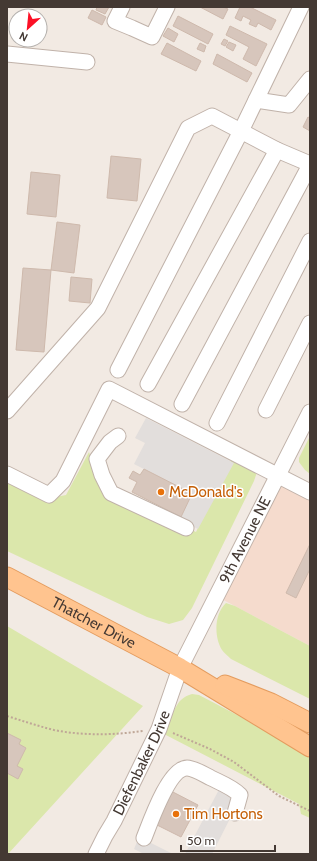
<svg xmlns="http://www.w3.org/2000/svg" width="317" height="861" font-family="Cabin,sans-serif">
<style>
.commercial{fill:#f5dbcd}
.green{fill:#dbe7ab}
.parking{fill:#e2dedc}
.building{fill:#d7c6bc;stroke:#ceb9ac}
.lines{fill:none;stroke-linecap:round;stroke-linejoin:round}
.minor-casing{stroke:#c0b2a9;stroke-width:17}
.major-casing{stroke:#e49c5f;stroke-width:21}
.path{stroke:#bfa797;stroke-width:2;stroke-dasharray:2 2;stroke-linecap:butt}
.minor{stroke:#fff;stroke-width:15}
.major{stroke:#ffc48f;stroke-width:19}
.food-dot{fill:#e8710a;stroke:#fff;stroke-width:1.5}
.labels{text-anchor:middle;stroke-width:3;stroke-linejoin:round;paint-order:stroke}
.food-label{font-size:15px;fill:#c56008;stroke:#fff;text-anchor:start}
.street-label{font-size:15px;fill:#443933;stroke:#fff}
</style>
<rect width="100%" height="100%" fill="#f2eae3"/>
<path class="commercial" d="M277,476L310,492V646L216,596Z"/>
<path class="green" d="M310,436V474L305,470L299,462V458Z
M89,452L96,471L112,489L143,506L196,532L234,455L257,472L254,481L192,608L183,620L169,624L147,617L7,551V476L56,497L66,495Z
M226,603L235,606L310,646V699L231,659C228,656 224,653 222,650C214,637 214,614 226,603Z
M7,626L143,706L8,854H7Z
M192,694L199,695L239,716L282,741L310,755V818L301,814L299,804L164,734C168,725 175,705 181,700C184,697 188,695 192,694Z"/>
<path class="parking" d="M146,418L234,463L198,529L174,517L189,492L134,464L145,443L135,438Z
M223,782L243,793L212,854H185Z
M139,837L173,854H144L134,849Z"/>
<path class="building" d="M97,7H109L105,14L96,10Z
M200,7H223L228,9L223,19Z
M240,7H250L276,20L271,30L258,23L256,27L249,24L251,20L243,16L241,21L235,18Z
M92,10L106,17L102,25L88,18Z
M178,16L213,34L208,44L173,26Z
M230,26L267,44L256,66L243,59L249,47L226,35Z
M168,28L178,34L174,42L163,36Z
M224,39L228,41L225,46L221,44Z
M229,42L236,45L233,51L226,47Z
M167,43L201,61L196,71L161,54Z
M200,43L206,46L204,52L197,49Z
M217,54L252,73L247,82L213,64Z
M308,117L310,118V131L303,127Z
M111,156L141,159L137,201L107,198Z
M31,172L60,175L56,217L27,214Z
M57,222L80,225L74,273L51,270Z
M23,268L51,270L44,352L16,350Z
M71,277L92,279L90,303L69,301Z
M144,469L191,493L189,497L190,498L181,517L132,492L137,482L129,478L133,471L140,475Z
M310,544V569L296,598L286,593Z
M7,733L21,740L19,744L26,748L17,766L23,769L18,779L7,773Z
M171,791L198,805L181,837L155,824Z"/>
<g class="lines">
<defs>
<g id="minor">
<path d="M122,7L115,21L132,28L152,37L167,7"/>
<path d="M7,54L87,62"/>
<path d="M256,100L289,105L310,79"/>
<path d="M118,370L241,131L301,7"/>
<path d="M148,384L277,150"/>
<path d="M182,404L310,165"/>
<path d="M266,410L310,323"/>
<path d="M7,411L98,308L188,128L212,116L277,150L310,164"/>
<path d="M217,423L310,241"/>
<path d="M118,436L110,442L97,459L102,475L111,493L186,528"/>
<path d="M7,474L49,495L63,481L109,389L310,492"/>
<path d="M144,838C150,823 169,768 187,768C194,768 205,775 211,778C221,783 232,787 240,795L235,813"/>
<path id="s1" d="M96,854L105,836L114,821L159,729L180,668L310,412"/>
</g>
<g id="major">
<path id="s2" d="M7,577L180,668L310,747"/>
<path d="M225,685L271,703L310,723"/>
</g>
</defs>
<use href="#minor" class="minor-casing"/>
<use href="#major" class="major-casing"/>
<path class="path" d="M7,716C23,721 38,726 54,730C84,736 114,735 143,731
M173,733L210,749L234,762L279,796L310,811"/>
<use href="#minor" class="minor"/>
<use href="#major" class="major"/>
</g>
<g class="food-dot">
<circle cx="161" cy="492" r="4"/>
<circle cx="176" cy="814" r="4"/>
</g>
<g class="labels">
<g class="food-label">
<text x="169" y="497">McDonald's</text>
<text x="184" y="819">Tim Hortons</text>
</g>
<g class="street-label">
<text dy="5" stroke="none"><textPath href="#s1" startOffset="348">9th Avenue NE</textPath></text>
<text dy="5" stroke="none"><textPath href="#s2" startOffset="98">Thatcher Drive</textPath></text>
<text dy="5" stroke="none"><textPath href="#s1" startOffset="102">Diefenbaker Drive</textPath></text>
</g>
</g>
<rect width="317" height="861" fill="none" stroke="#443933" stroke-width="16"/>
<g transform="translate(28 28) rotate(207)"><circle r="19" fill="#ffffff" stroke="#b4b0ad"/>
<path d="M0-3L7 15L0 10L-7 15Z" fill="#fc1026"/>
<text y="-6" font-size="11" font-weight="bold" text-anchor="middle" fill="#443933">N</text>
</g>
<path d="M181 845v6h94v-6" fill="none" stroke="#443933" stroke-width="2"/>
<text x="187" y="845" font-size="12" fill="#443933" stroke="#ffffff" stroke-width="3" paint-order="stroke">50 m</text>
</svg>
